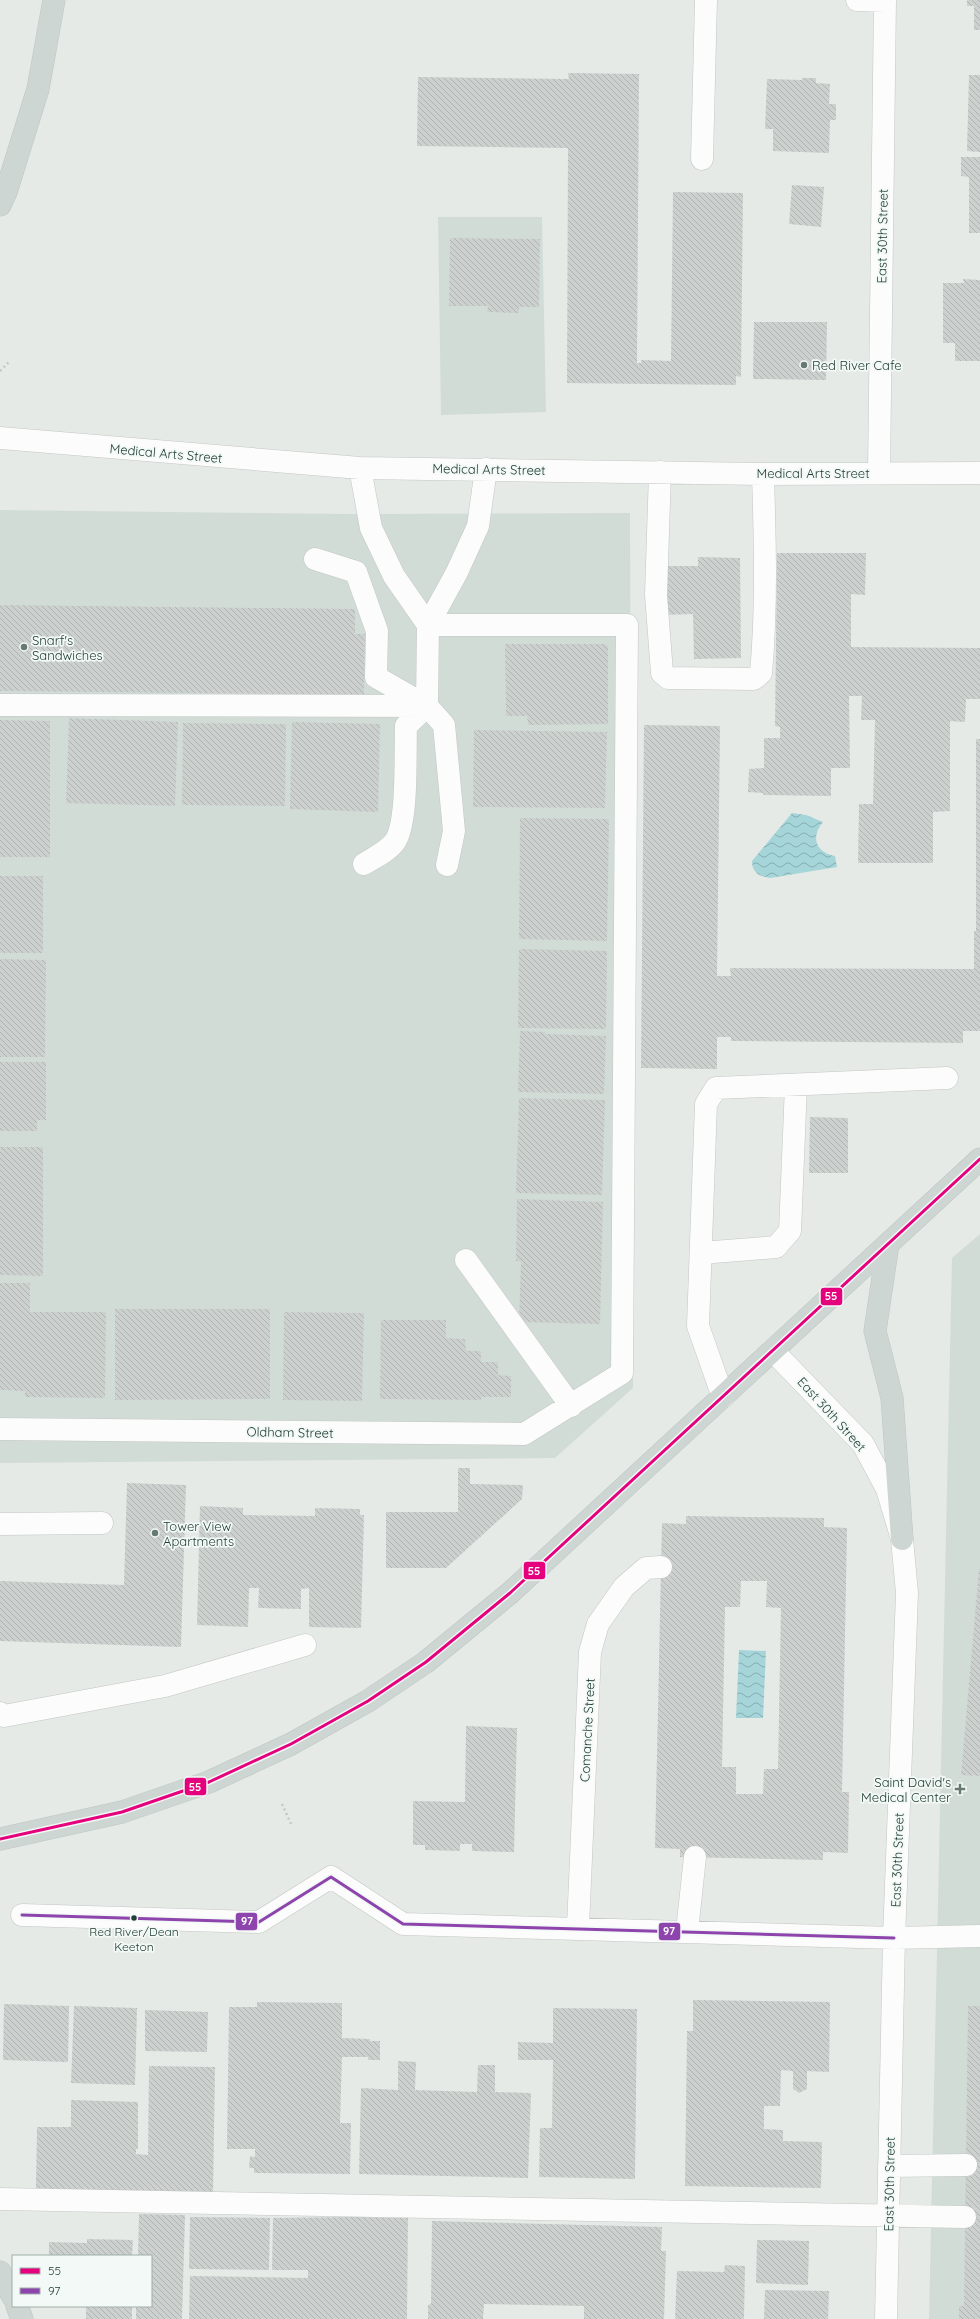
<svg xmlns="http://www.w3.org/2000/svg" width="980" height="2319" font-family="Quicksand,sans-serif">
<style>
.built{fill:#d2dcd7}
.water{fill:url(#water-waves)}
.building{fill:url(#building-back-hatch);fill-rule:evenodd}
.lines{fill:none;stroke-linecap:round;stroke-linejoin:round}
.minor-casing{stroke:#c2c7c4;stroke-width:23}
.major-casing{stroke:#bdc6c2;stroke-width:23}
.path{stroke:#c1cac5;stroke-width:2.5;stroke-dasharray:2 3;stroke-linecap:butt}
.minor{stroke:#fbfcfb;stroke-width:22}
.major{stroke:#ced6d3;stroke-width:22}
.bus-1-casing{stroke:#f3f9f6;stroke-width:6}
.bus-2-casing{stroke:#f3f9f6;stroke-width:6}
.bus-1{stroke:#e5007d;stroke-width:3}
.bus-2{stroke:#8e44ad;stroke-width:3}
.poi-dot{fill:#667a73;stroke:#f3f9f6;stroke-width:1.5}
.bus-dot{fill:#223e35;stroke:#f3f9f6;stroke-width:1.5}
.labels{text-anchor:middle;stroke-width:3.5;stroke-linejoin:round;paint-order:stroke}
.bus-label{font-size:12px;fill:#223e35;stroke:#f3f9f6}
.street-label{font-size:13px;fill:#223e35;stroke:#f3f9f6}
.poi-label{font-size:13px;fill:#223e35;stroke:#f3f9f6;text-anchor:start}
.line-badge{stroke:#f3f9f6;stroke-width:1.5}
.badge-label{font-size:11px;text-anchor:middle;font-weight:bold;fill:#fff}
</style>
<defs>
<pattern id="water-waves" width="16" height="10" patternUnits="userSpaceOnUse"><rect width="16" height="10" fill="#a5d5d9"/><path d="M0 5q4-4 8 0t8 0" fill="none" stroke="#86aeb1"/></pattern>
<pattern id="building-back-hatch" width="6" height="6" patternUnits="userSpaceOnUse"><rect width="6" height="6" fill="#ccd1cf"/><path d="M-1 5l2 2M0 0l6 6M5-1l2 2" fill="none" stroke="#afb4b2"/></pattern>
</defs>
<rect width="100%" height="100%" fill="#e5eae7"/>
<path class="built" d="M438,217H542L546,412L441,415Z
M0,510L352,514L630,513L633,1388L555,1458L0,1463Z
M980,1234V2319H929L952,1258Z"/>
<path class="water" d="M792,813L806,815L823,822C810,837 816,853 835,856L837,867L770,878C759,876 752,873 752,861Z
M739,1650L766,1651L763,1718H736Z"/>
<path class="building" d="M967,0H980V30H974V6H967Z
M568,73L639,74L637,363H641V360L671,361L673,192L743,193L741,377L736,376V385L567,383L568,148L417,146L418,77L569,79Z
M969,75H980V152L967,151Z
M802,78H816V83L830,84L829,104H836V120H830L829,153L773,151V129H765L767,79L802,80Z
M961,157H980V233H969V177L961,176Z
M792,185L824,187L821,227L789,224Z
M450,238L540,239L539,307H519V313L487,312L488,306H449Z
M963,279L980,280V361H955V343H943V283H964Z
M754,322H827L826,380L753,379Z
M777,553H866L865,595L851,594V647L980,648V699H966L965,722L950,721V811L933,812V863H858L859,804H873L875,720H861L862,696H849L850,768H831V796L764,795L763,793L748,792L749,769L764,768V738H780V727L775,726Z
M698,557L740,558L741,658L694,659L693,614L661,615L660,566H698Z
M0,605L355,609V634H365L364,695L0,691Z
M505,644H604L608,646V724L528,725L527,716H506Z
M69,718L178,722L175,806L66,803Z
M0,720L50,721V857H0Z
M292,722L380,724L378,812L290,809Z
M183,723L286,724L285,806L182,805Z
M644,725L720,726L717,976H731L730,968L974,969V931H976V739H980V1031H963V1043L731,1041V1037H717V1069L641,1068Z
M474,730L607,732L605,808L473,807Z
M520,818L609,819L607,941L519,939Z
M0,876H43V953H0Z
M519,949L607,951L606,1029L518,1028Z
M0,959L46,960L45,1057H0Z
M520,1031L545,1032V1034L606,1036L604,1094L518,1092Z
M0,1062H46V1120H37V1131H0Z
M519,1098L605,1100L602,1195L516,1193Z
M810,1117L848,1118V1173H809Z
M0,1147H43V1276L0,1275Z
M517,1199L603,1202L600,1324L519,1322L521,1261H516Z
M0,1283H30V1312H106L105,1398L25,1397V1391L0,1390Z
M115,1309H270V1399L115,1400Z
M284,1312L364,1313L362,1401L283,1400Z
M381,1320H446V1338L465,1339L466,1351H481V1362H498V1375L511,1376V1397H481V1400L380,1399Z
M458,1468H470V1484L523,1485L522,1499L446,1568H386V1512H458Z
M127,1483L186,1485L181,1647L0,1641V1581L124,1585Z
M200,1506L243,1508V1515L315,1516V1508L360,1509V1515H364L361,1628L309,1627V1588L301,1589V1609L258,1608L259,1588H249L248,1627L197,1625Z
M686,1516L824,1518V1527L847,1528L842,1792H849L848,1853L823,1852V1860L680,1857V1849L655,1848L662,1523L686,1524ZM741,1581H767L766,1607L781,1608L778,1769H764L763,1794H736V1767H722L725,1607H740Z
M979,1569H980V1776L961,1775Z
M466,1726L517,1728L514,1852L472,1851V1844H460V1851L425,1850V1845H413V1801L465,1802Z
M693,2000L830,2002L829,2072L807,2071V2089L799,2093L793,2089V2071L781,2070L780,2106H764V2129L783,2130V2141L822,2142L821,2188L685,2186L687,2031H693Z
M257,2002L342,2003V2038L370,2039V2041H380V2060H368V2057H342L340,2123H351L350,2174L254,2173V2168H249L250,2156L255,2157V2149H227L229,2007H257Z
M4,2004L69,2006L68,2062L3,2060Z
M74,2006L137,2008L135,2085L71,2083Z
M968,2006H980V2319H959V2306H964Z
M553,2008L637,2009L635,2179L539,2177L540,2128H552L553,2060H518V2042L553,2043Z
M145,2010L208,2012L207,2052L145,2051Z
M398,2061L416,2062L415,2090L477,2092L478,2065H495V2092L531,2093L528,2178L359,2174L361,2088L398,2090Z
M149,2066L215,2067L213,2193L36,2189L37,2127H71V2100L138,2102V2149H136V2154L148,2155Z
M139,2214L185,2215L182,2319H136V2306H151V2256H138Z
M190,2217L270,2218L269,2270L189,2269Z
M356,2217L408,2218L407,2319H189L190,2276L308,2278V2270H272L273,2218Z
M432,2221L662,2227L661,2251H666L664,2319H584V2306L484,2304L483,2319H428V2305L431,2304Z
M87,2239L133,2240L132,2256H49V2242L87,2243Z
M757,2240L809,2241L808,2285L756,2283Z
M725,2265L745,2266L744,2319H675L677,2271L724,2272Z
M765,2290L829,2291L828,2319H764Z
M86,2306H132V2319H86Z"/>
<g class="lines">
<defs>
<path id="minor" d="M857,0L885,1
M702,159L706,0
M0,438L360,468L763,474L980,473
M360,468L371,528L394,576L428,625
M660,472L656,595L662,673L668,678L754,679L761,673C767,607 765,541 763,474
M879,472L885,0
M315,559L356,572L377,631L376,677L427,706L444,725L454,831L447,865
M0,705L427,706
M364,864C375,857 389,851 396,840C408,819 405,753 406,726L427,706L428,625L457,572L478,526L486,469
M701,1253L776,1247L790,1231L796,1085
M466,1260L571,1406
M773,1351L863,1444L887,1489L902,1539L907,1593L894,1938L886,2319
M723,1397L698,1326L706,1104L716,1088L947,1078
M0,1429L524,1434L622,1373L627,625H428
M0,1524L102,1523
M0,1713L4,1716L165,1686L305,1645
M22,1915L259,1922L331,1877L403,1924L894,1938L980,1936
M578,1927L590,1652L598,1624L624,1587L646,1568L661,1567
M687,1931L695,1857
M889,2166L966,2165
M0,2199L965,2217"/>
<path id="major" d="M0,205L6,192L38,89L54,0
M888,1244L875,1331L892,1398L902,1539
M0,1839L122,1812L209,1782L291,1744L368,1701L426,1662L510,1593L980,1159
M0,2272L13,2297
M17,2306L22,2319"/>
</defs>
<use href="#minor" class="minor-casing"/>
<use href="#major" class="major-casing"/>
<path class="path" d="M0,371L10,361
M282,1804L292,1826"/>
<use href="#minor" class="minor"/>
<use href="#major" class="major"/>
<defs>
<path id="bus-1" d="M0,1839L122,1812L209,1782L291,1744L368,1701L426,1662L510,1593L980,1159"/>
<path id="bus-2" d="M22,1915L259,1922L331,1877L403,1924L894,1938"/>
</defs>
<use href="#bus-1" class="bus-1-casing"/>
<use href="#bus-2" class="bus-2-casing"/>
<use href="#bus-1" class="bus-1"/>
<use href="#bus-2" class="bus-2"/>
</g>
<g class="poi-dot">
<circle cx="804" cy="365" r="4"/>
<circle cx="24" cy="647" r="4"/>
<circle cx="155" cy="1533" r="4"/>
<path d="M958 1783h4v4h4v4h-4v4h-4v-4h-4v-4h4z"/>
</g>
<circle class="bus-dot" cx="134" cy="1918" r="3.5"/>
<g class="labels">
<g class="bus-label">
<text x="134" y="1936">Red River/Dean<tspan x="134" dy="15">Keeton</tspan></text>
</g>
<g class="street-label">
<text transform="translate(882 236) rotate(-89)" y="5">East 30th Street</text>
<text transform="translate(166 453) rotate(5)" y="5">Medical Arts Street</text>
<text transform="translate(489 469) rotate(1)" y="5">Medical Arts Street</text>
<text x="813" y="478">Medical Arts Street</text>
<text transform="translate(832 1414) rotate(48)" y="5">East 30th Street</text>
<text transform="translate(290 1432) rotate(1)" y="5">Oldham Street</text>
<text transform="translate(587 1730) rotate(-87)" y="5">Comanche Street</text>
<text transform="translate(897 1860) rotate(-88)" y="5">East 30th Street</text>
<text transform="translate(889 2184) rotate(-89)" y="5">East 30th Street</text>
</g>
<g class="poi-label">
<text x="812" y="370">Red River Cafe</text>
<text x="32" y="645">Snarf's<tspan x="32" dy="15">Sandwiches</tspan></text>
<text x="163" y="1531">Tower View<tspan x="163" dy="15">Apartments</tspan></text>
<text x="951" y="1787" text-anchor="end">Saint David's<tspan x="951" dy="15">Medical Center</tspan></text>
</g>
</g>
<g class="line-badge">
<rect x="820" y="1287" width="23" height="19" rx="4" fill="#e5007d"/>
<rect x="523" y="1561" width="23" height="19" rx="4" fill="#e5007d"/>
<rect x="184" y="1777" width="23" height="19" rx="4" fill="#e5007d"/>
<rect x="235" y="1912" width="23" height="19" rx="4" fill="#8e44ad"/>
<rect x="658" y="1922" width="23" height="19" rx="4" fill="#8e44ad"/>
</g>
<g class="badge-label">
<text x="831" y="1300">55</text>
<text x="534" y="1575">55</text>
<text x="195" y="1791">55</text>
<text x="247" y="1925">97</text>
<text x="669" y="1935">97</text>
</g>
<rect x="12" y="2255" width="140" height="52" fill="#f3f9f6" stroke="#9faea9"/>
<rect x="20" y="2268" width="20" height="6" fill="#e5007d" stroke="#9faea9"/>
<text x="48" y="2275" font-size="12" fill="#223e35">55</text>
<rect x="20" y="2288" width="20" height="6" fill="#8e44ad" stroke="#9faea9"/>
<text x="48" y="2295" font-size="12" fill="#223e35">97</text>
</svg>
